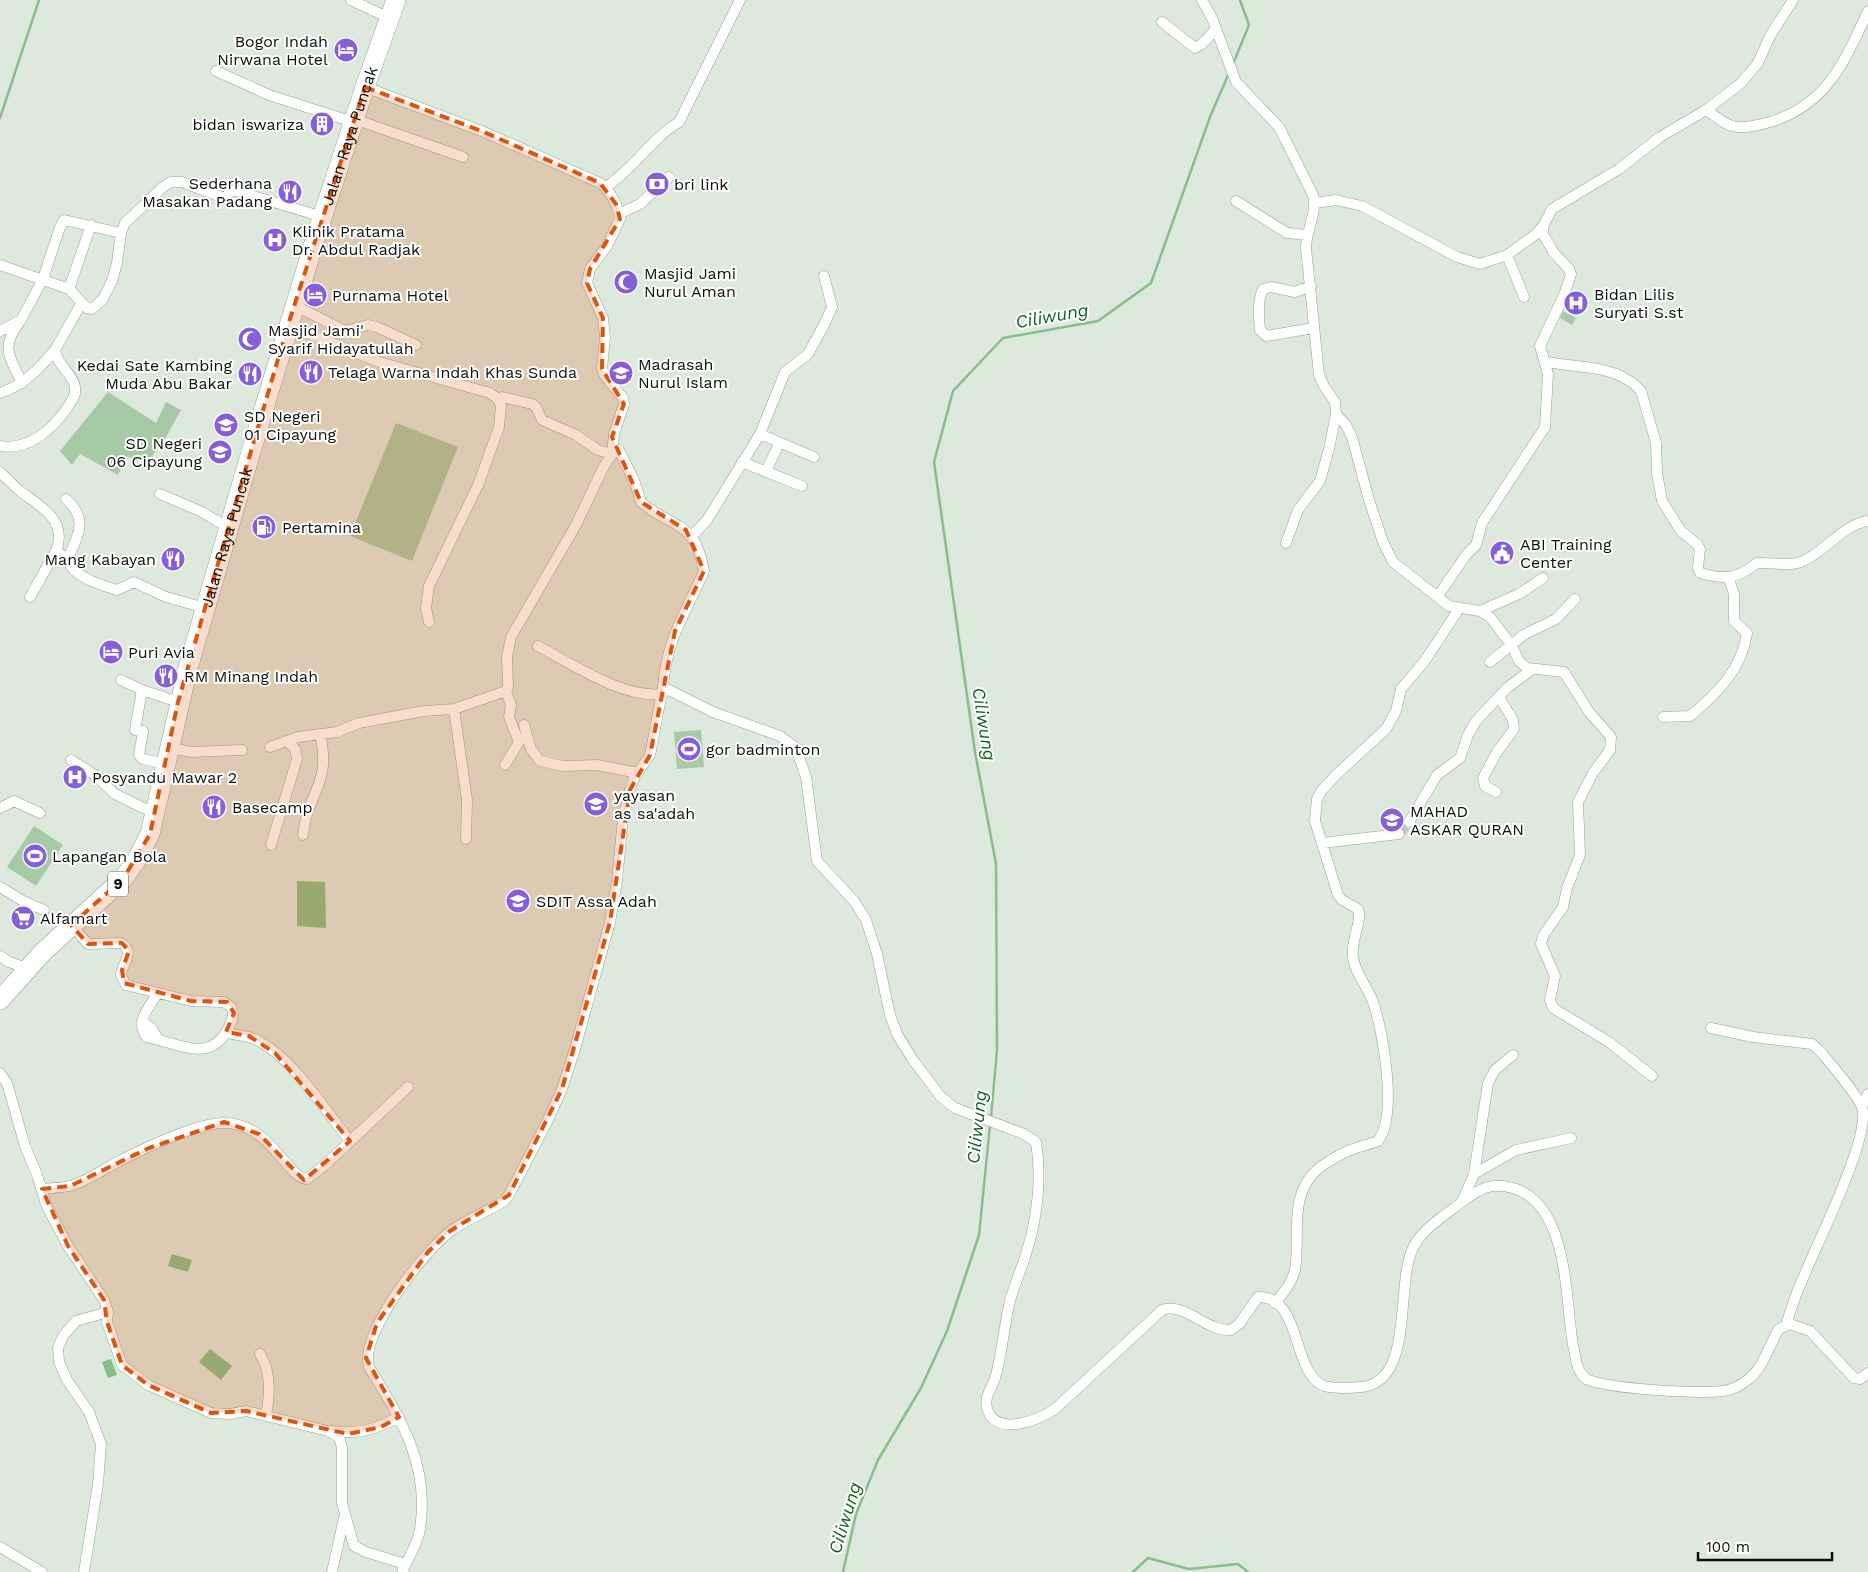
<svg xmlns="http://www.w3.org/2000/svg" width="1868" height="1572" font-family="'Work Sans',sans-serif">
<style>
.built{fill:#ccdecc}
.green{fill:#a5caa5}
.water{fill:#88bf89}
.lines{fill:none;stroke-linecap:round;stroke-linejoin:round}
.stream{stroke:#88bf89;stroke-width:2.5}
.street-tunnel{stroke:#bcc8bc;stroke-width:10;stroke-dasharray:10 5;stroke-linecap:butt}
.street-casing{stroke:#95a195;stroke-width:11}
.highway-casing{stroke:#95a195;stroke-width:20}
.street{stroke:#fff;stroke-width:10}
.highway{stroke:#fff;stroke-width:19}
.marked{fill:#dd550c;fill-opacity:0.2;stroke:#dd550c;stroke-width:4;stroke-dasharray:10 6;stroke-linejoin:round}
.labels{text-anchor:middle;stroke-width:4;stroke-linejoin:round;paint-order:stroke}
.shield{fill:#fff;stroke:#545654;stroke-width:1}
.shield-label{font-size:15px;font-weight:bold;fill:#0a0e0a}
.poi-label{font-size:16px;fill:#0a0e0a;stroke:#fff;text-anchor:start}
.street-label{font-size:16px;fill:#0a0e0a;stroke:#fff}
.water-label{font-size:18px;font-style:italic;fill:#12611e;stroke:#fff}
</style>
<rect width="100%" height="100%" fill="#dce9dc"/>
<path class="built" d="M589,794L605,799L603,814L586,809Z"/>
<path class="green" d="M1563,311L1576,318L1572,325L1560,318Z
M108,392L156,423L166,402L181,410L165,439L146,464L127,456L118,475L80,454L72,465L60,451Z
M396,423L458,447L412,561L350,536Z
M701,730L704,767L677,769L674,732Z
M34,826L63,845L36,886L7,867Z"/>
<path class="water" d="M297,881L325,882L326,928L297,926Z
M172,1254L192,1260L188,1272L168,1266Z
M210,1349L232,1366L221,1380L199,1362Z
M111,1359L117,1375L108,1378L102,1362Z"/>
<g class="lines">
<path class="stream" d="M1233,64L1249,25L1240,0
M0,118L39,0
M991,1117L997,1050L996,864L975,752L934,462L953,391L1003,338L1098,321L1151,283L1210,117L1229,73
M843,1572L856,1514L878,1460L921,1388L947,1331L979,1235L990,1125
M1133,1572L1148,1558L1189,1569L1238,1564L1248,1572"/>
<path class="street-tunnel" d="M1399,834L1409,822"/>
<defs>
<path id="street" d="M351,0L389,18
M1202,0L1212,18L1236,82L1279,127L1313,195C1318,210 1306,231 1306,248L1319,375L1324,386L1335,402L1336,414L1346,425L1352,437L1369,500L1383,542L1393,562L1449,606L1480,611L1490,617L1512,646L1519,661L1527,668L1564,672L1589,712L1611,737L1610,750L1593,773L1578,802L1580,855L1567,888L1563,907L1543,936L1541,944L1555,976L1550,1000L1553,1008L1609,1042L1652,1076
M1162,22L1195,48L1202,44L1216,29
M216,71L269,95L353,122
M365,87L484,132L600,183C611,191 618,206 620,219L607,246L590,269L587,283L603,318L605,337L602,369L605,376L623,398L624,404L614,434L612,454L619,450L635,483L641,502C672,529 695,519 704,571C685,615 667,637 663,687L713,712L780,736L796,748L806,777L817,861L854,901L866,920L877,954L890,1015L897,1034L913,1060L941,1097L955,1108L1024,1134L1036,1142C1042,1178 1037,1220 1026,1254C1021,1271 1013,1287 1009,1305C1004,1328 1002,1352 996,1375C993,1388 982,1397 988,1411C998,1437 1040,1419 1055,1409L1162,1310C1183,1301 1207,1332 1231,1330L1239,1324L1258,1297C1303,1296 1291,1373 1324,1386C1335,1389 1351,1388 1362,1387C1415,1381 1395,1285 1413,1248C1422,1229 1445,1215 1462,1202C1480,1188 1493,1181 1516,1189C1569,1208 1565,1299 1573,1345C1576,1357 1576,1371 1586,1379C1609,1389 1696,1394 1722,1391C1733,1390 1742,1385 1750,1378C1764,1366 1769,1345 1779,1329L1790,1324L1810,1331L1854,1378L1860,1379L1868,1373
M1706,110C1714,115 1723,123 1732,126C1744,129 1759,125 1770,122C1827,105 1845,61 1868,11
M354,119L463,157
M606,187C634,168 652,138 679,122L740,0
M1236,201L1287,233L1307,235
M1315,203L1336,200L1362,206L1457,257L1480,264L1507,255L1535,235L1543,226
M619,214L640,204L669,177
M1507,255L1524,297
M0,265L69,289L87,308L92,309L103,299L112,281L117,263L121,233L125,223L163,187L171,182H182L224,198L232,191H237L323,217
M1311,286L1295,292L1271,287L1263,289C1257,301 1259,318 1260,330L1266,336L1314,328
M69,289L91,225
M294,305L345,331L368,325L377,327L416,345
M19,323C0,347 10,358 22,383
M288,325L379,362L490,393L498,399L501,406L499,427L479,483L429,586L426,608L429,622
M0,331L21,320L43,279L60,227L64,220L121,233
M1545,362L1599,369L1617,374L1633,383L1641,391L1656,443L1657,473L1662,501L1681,531L1697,544L1700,549L1698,568L1700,573C1725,580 1737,579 1757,563C1771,562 1788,567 1801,562C1826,552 1840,526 1868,521
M0,393C24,385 39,369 55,350
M498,399L502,397L532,404L536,407L542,420L576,435L598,450L612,454L603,468L576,525L511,637L507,657L508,687L506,691L511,705L509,717L519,742L505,765
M760,434L814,457
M0,446C28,451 53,429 67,408C71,402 77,395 75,387C73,373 56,365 55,350L82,302
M742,462L802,486
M766,471L779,444
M0,472C6,478 13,485 20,491C41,507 68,520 56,551C70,559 66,562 74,570C86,581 102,585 117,590L134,582L166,597L205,608
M160,494L200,511L229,528
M66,499C88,519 79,534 68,558
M692,536L707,520L760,434L785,372L808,354L825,323L832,307L824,276
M1286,543L1298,510L1320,481L1329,449L1336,414
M1438,596L1466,555L1476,545L1482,523L1545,427L1548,374L1540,346L1564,295L1571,274L1569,269L1554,253L1543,234V226L1552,209L1619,169L1660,137L1706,110L1741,83L1758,63L1770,36L1793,0
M30,597L56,551
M1480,611L1519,594L1543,578
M538,646C572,664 623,699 663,694
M1490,662L1525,634L1556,619L1575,599
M121,680L142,690L178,702
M142,690L135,730L143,731L139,755L143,759L166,764
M454,709L467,800L466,839
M1663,717L1690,716C1717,694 1742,669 1747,633L1734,621V594L1729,579
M524,725L531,749L540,761L563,766L597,765L638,773
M270,747L298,737L337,732L359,723L424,711L454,709L506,691
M176,749L191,752L242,750
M71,760L95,775L115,794L156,814
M1496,792L1485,786L1483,778L1497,752L1514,729L1513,720L1499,697
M0,808L14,801L40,813
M1409,822L1437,775L1460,758L1468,735L1476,721L1507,688L1531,670
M303,835C307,792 332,785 320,734
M1322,843L1399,834
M271,845L297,759L295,749L287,741
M0,887L23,901L44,910
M71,925L88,944L121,943C136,952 122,963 121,975L126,985L191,1001L224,1002L231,1007C235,1015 232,1021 228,1029C209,1065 176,1042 147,1037C134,1023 150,1006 157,994
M0,956L9,962L27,968
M142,1021L152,1029L158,1039
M1711,1028L1753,1037L1812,1044L1819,1050C1829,1062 1861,1098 1863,1111C1867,1144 1817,1244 1803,1278C1796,1293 1791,1309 1786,1325
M226,1032C235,1037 246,1033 259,1041C295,1061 324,1109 350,1141
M0,1073L7,1083L25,1146L37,1175L47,1207L68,1246L104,1300L108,1312L107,1322L122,1365L148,1385L211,1413L230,1414L246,1411L328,1431L339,1437L342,1448V1503L354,1546L366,1552L405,1564
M1862,1106L1868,1094
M1474,1174L1516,1150L1571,1138
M42,1189C51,1188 61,1188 69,1186C83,1183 98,1173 110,1166C136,1152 197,1122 225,1123C270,1123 288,1179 307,1179L325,1165L408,1087
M1462,1202L1474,1174L1488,1083L1495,1070L1513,1055
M1275,1303C1283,1294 1292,1283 1295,1270C1301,1235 1287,1195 1319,1168C1330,1160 1344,1152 1356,1148C1364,1145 1371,1144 1378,1141C1398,1115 1383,1031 1373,1002C1368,987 1355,974 1353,957C1350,942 1363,920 1358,909L1342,900L1338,895L1315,821L1317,799L1322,790L1337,774L1386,729L1396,711L1401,689L1424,662L1457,612L1455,608
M260,1354C271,1371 270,1395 266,1415
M331,1431C357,1435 377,1429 399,1417
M0,1547L42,1572
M84,1572L98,1484L101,1444L89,1412L67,1380L59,1362L58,1348L63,1336L76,1321L108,1312
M332,1572L344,1518
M402,1572C408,1559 418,1543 420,1529C430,1465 401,1419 369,1367C359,1334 424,1251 451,1231C467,1219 487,1212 504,1201L509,1195L548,1120L562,1089L575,1049L610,922L617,881L623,818L630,790L634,778L650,755L663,687"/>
<g id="highway">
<path id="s1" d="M0,1000L43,952L123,879L136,861L150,834L188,668L253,445L317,233L367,81L396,0"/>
</g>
</defs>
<use href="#street" class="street-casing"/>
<use href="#highway" class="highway-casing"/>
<use href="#street" class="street"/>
<use href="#highway" class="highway"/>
</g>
<path class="marked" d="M365,87L484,132L600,183L616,204L620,219L590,269L587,283L603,318L602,369L624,404L612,437L641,502L686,530L704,571L675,631L650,755L630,790L610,922L562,1089L509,1195L450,1231L428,1252L377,1323L366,1358L399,1417L381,1427L348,1434L246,1411L211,1413L148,1385L122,1365L107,1322L104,1300L68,1246L42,1189L70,1186L149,1148L224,1122L259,1134L304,1180L350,1141L275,1053L249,1036L226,1032L234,1013L227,1002L191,1001L124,983L122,970L129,951L122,943L88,944L71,925L123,879L150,834L178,702L205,608L288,325Z"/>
<defs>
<symbol id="hotel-disc" viewBox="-11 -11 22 22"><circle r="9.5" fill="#855ed8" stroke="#fff"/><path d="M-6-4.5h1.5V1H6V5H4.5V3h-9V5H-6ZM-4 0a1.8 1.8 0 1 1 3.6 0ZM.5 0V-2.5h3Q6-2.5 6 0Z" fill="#fff"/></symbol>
<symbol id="building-disc" viewBox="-11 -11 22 22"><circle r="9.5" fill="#855ed8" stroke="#fff"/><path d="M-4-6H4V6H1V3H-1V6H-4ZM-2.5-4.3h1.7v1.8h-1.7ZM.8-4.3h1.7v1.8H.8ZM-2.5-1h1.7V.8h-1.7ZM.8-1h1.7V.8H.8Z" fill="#fff"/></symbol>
<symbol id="bank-disc" viewBox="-11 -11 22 22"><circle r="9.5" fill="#855ed8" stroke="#fff"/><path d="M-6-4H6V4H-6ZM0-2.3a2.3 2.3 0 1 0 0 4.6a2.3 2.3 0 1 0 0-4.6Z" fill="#fff"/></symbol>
<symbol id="restaurant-disc" viewBox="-11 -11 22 22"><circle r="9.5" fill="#855ed8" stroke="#fff"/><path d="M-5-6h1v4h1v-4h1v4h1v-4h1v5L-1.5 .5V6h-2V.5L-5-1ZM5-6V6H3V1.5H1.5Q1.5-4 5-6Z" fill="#fff"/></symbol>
<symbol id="hospital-disc" viewBox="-11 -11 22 22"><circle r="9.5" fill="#855ed8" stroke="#fff"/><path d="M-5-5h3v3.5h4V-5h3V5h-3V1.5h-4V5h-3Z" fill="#fff"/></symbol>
<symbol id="mosque-disc" viewBox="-11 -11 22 22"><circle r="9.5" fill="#855ed8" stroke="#fff"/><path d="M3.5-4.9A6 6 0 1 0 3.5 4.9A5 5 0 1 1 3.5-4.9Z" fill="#fff"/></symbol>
<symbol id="school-disc" viewBox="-11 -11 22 22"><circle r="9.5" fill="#855ed8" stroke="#fff"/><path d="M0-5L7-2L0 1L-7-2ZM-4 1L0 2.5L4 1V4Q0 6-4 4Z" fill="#fff"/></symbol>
<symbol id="fuel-disc" viewBox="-11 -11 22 22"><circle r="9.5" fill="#855ed8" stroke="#fff"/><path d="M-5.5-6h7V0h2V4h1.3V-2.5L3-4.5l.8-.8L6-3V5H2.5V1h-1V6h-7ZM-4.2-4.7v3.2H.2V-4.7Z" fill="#fff"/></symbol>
<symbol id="civic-disc" viewBox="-11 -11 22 22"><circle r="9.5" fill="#855ed8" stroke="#fff"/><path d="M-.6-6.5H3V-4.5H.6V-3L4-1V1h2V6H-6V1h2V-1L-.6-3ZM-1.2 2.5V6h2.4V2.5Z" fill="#fff"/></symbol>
<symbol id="stadium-disc" viewBox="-11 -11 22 22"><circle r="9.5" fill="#855ed8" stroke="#fff"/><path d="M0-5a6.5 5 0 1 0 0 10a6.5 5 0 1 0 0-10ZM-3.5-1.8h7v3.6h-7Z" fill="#fff"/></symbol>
<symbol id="university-disc" viewBox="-11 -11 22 22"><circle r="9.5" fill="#855ed8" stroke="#fff"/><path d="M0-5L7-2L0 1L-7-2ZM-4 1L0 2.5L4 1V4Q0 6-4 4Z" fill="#fff"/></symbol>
<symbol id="supermarket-disc" viewBox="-11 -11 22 22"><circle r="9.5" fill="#855ed8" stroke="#fff"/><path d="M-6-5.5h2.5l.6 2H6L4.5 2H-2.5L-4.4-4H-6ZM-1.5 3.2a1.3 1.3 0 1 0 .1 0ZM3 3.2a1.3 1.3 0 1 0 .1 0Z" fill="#fff"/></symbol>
</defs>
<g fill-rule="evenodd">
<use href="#hotel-disc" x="332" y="36" width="28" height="28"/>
<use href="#building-disc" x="308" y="110" width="28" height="28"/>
<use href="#bank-disc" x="643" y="170" width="28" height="28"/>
<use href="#restaurant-disc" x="276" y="178" width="28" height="28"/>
<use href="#hospital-disc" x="261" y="226" width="28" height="28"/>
<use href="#mosque-disc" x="612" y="268" width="28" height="28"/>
<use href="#hotel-disc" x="301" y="281" width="28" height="28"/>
<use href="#hospital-disc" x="1562" y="289" width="28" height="28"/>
<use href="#mosque-disc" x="236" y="325" width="28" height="28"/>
<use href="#restaurant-disc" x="297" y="358" width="28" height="28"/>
<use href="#school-disc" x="607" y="359" width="28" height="28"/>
<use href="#restaurant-disc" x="236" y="360" width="28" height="28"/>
<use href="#school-disc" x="212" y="411" width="28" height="28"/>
<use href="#school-disc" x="206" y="438" width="28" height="28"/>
<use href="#fuel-disc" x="250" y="513" width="28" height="28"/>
<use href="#civic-disc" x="1488" y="539" width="28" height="28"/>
<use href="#restaurant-disc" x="159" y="545" width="28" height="28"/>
<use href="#hotel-disc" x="97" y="638" width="28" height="28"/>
<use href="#restaurant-disc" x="152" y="662" width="28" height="28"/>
<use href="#stadium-disc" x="675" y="735" width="28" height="28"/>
<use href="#hospital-disc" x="61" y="763" width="28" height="28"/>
<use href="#school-disc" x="582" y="790" width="28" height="28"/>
<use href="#restaurant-disc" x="200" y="793" width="28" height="28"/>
<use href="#university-disc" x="1378" y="806" width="28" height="28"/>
<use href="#stadium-disc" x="21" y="842" width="28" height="28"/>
<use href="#school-disc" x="504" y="887" width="28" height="28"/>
<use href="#supermarket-disc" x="9" y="904" width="28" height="28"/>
</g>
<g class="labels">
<rect class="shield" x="108" y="871.5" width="20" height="25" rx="4"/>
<g class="shield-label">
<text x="118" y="889">9</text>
</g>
<g class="poi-label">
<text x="328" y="47" text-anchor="end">Bogor Indah<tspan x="328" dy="18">Nirwana Hotel</tspan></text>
<text x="304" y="130" text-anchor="end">bidan iswariza</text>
<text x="272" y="189" text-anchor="end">Sederhana<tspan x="272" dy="18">Masakan Padang</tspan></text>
<text x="674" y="190">bri link</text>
<text x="292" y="237">Klinik Pratama<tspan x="292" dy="18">Dr. Abdul Radjak</tspan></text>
<text x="644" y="279">Masjid Jami<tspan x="644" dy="18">Nurul Aman</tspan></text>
<text x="1594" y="300">Bidan Lilis<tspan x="1594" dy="18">Suryati S.st</tspan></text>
<text x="332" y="301">Purnama Hotel</text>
<text x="268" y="336">Masjid Jami'<tspan x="268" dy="18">Syarif Hidayatullah</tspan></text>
<text x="638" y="370">Madrasah<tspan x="638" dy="18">Nurul Islam</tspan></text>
<text x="232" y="371" text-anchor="end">Kedai Sate Kambing<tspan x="232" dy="18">Muda Abu Bakar</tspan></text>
<text x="328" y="378">Telaga Warna Indah Khas Sunda</text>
<text x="244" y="422">SD Negeri<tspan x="244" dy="18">01 Cipayung</tspan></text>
<text x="202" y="449" text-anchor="end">SD Negeri<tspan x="202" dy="18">06 Cipayung</tspan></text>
<text x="282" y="533">Pertamina</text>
<text x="1520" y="550">ABI Training<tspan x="1520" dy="18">Center</tspan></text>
<text x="156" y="565" text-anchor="end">Mang Kabayan</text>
<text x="128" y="658">Puri Avia</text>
<text x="184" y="682">RM Minang Indah</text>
<text x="706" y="755">gor badminton</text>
<text x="92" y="783">Posyandu Mawar 2</text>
<text x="614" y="801">yayasan<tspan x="614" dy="18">as sa'adah</tspan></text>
<text x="232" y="813">Basecamp</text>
<text x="1410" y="817">MAHAD<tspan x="1410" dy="18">ASKAR QURAN</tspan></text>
<text x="52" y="862">Lapangan Bola</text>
<text x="536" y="907">SDIT Assa Adah</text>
<text x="40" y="924">Alfamart</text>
</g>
<g class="street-label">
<text dy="6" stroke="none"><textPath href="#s1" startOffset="952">Jalan Raya Puncak</textPath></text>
<text dy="6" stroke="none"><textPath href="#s1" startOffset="532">Jalan Raya Puncak</textPath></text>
</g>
<g class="water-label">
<text transform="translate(1052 316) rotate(-10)" y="6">Ciliwung</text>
<text transform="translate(984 724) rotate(81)" y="6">Ciliwung</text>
<text transform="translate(977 1127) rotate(-84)" y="6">Ciliwung</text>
<text transform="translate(845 1518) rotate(-73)" y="6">Ciliwung</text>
</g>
</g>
<path d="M1698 1552v8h134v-8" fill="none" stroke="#0a0e0a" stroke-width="2.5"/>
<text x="1706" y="1552" font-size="15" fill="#0a0e0a" stroke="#ffffff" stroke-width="4" paint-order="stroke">100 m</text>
</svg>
